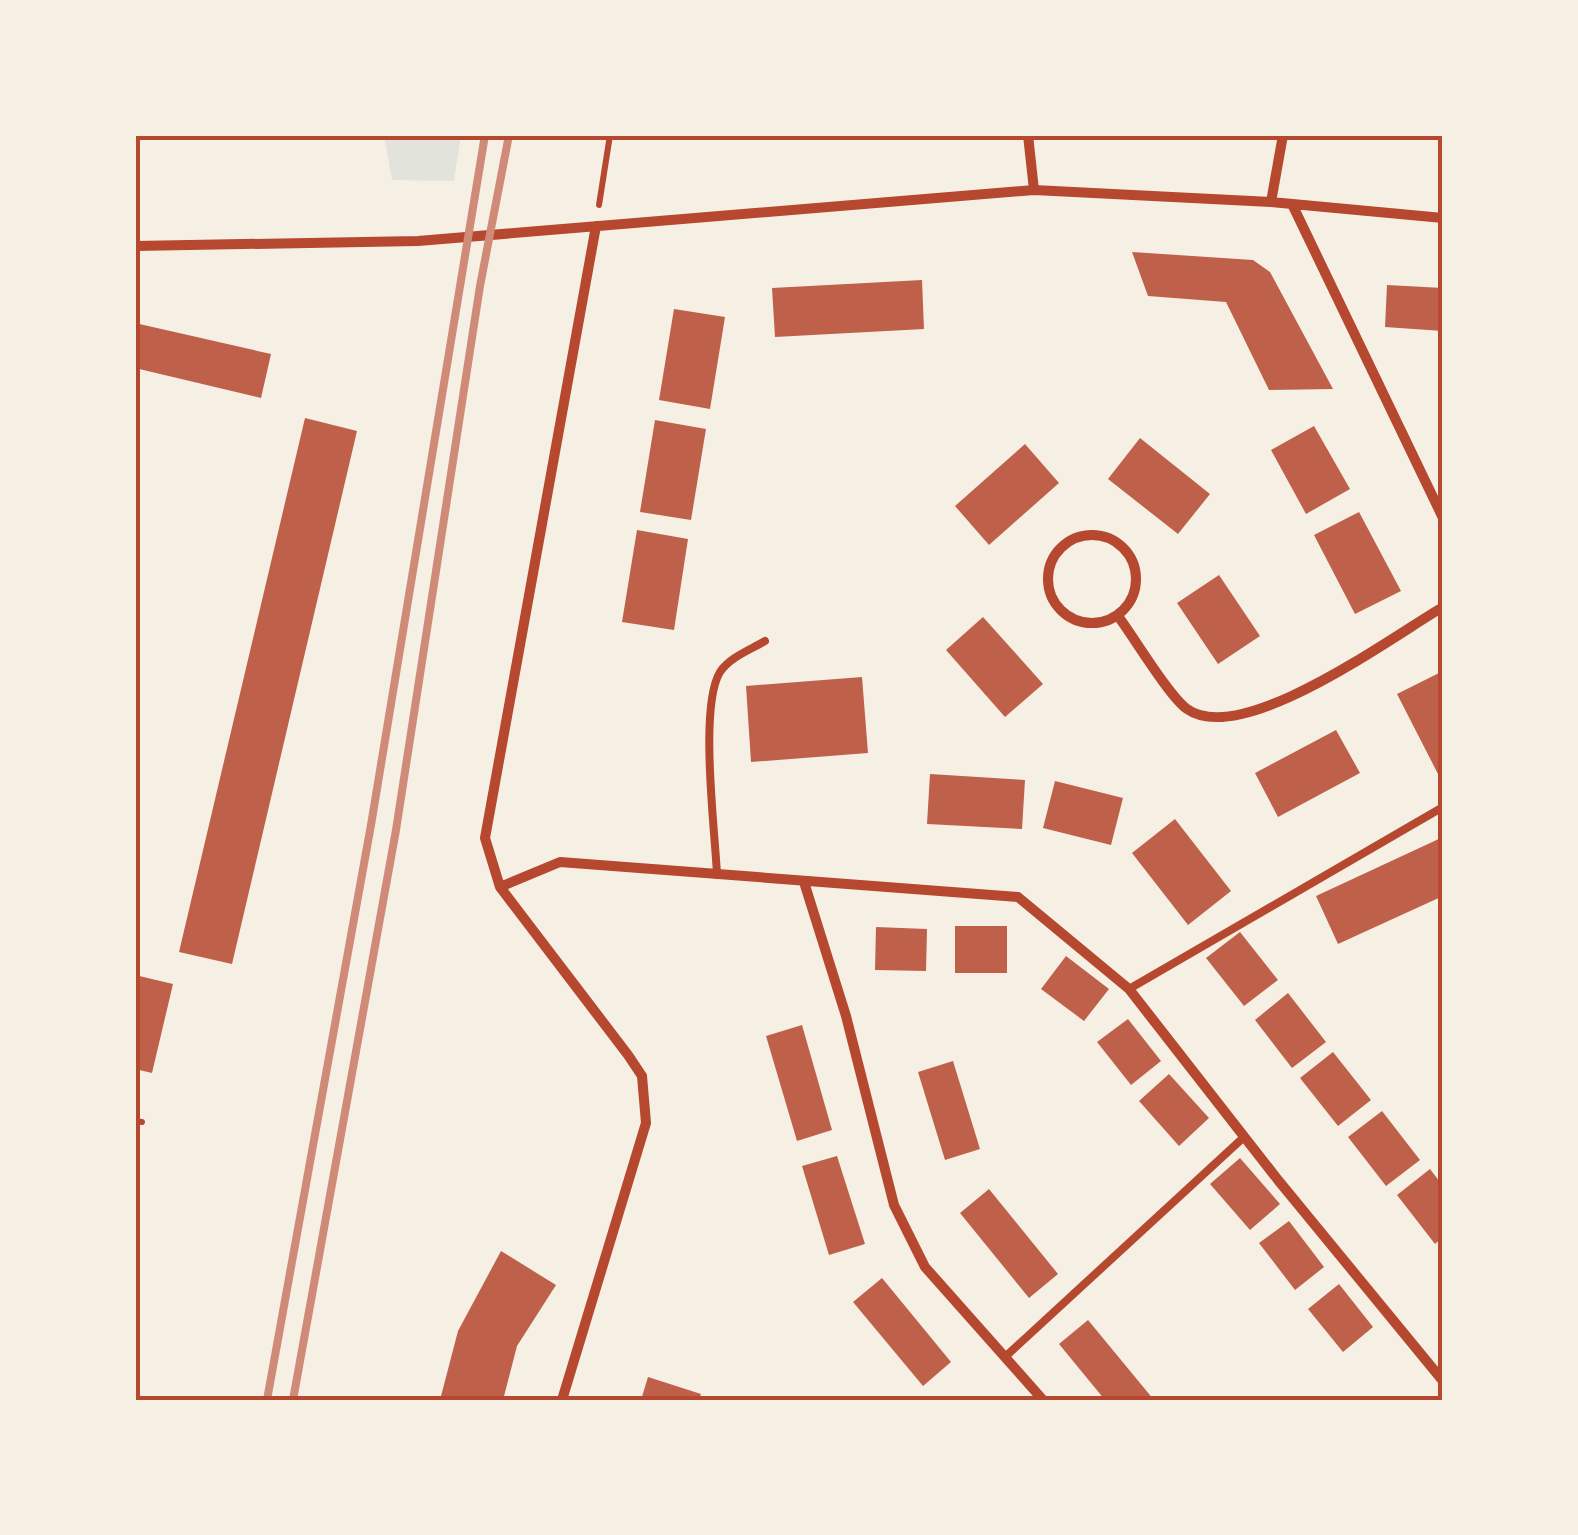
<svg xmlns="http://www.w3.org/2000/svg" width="1578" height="1535" font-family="'PT Sans',sans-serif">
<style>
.green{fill:#e2e4dc}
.building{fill:#bf614a}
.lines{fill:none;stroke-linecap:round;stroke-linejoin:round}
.path{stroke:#b5482f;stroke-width:6}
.service{stroke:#b5482f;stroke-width:8}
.minor{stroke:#b5482f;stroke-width:10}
.rail{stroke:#cf8b77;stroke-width:8}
.neatline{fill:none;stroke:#b5482f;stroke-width:4}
</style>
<rect width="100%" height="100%" fill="#f6efe4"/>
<path class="green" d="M384,135H461L454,181L392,180Z"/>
<path class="building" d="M1132,252L1253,260L1270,272L1333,389L1269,390L1226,302L1148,296Z
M922,280L924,329L775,337L772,288Z
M1387,285L1443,288V331L1385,327Z
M674,309L725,317L710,409L659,400Z
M135,323L271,354L261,398L135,368Z
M305,418L357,431L232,964L179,952Z
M655,420L706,429L691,520L640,512Z
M1314,426L1350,489L1306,514L1271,450Z
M1140,438L1210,494L1178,534L1108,479Z
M1025,444L1059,483L989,545L955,506Z
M1359,512L1401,591L1355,614L1314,535Z
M637,530L688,539L674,630L622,622Z
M1219,575L1260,636L1218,664L1177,603Z
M983,617L1043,684L1005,717L946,650Z
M1443,671V771L1438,774L1397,694Z
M862,677L868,753L751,762L746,686Z
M1336,730L1360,773L1278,817L1255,773Z
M930,774L1025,780L1022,829L927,824Z
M1055,781L1123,798L1111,845L1043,828Z
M1175,819L1231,891L1188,925L1132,853Z
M1443,837V896L1338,944L1316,896Z
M955,926H1007V973H955Z
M876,927L927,929L926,971L875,970Z
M1240,932L1278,980L1244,1006L1206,958Z
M1066,956L1109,989L1084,1021L1041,989Z
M135,975L173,984L152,1073L135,1069Z
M1288,993L1326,1042L1292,1068L1255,1020Z
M1128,1019L1161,1061L1131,1085L1097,1042Z
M802,1025L832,1130L797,1141L766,1036Z
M1333,1052L1371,1100L1338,1126L1300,1078Z
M953,1061L980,1149L945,1160L918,1072Z
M1169,1074L1209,1118L1179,1146L1139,1101Z
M1382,1111L1420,1160L1386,1186L1348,1137Z
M837,1156L865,1244L829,1255L802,1166Z
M1240,1158L1280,1204L1250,1230L1210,1184Z
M1430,1169L1443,1186V1237L1435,1244L1397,1195Z
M989,1189L1058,1274L1029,1298L960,1213Z
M1289,1221L1324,1267L1295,1290L1259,1243Z
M501,1251L556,1285L517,1346L503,1400H440L458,1331Z
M882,1278L951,1362L923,1386L853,1302Z
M1339,1284L1373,1327L1343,1352L1308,1309Z
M1088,1320L1154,1400H1105L1059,1344Z
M648,1377L701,1394L699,1400H641Z"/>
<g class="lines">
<path class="path" d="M599,205L610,135
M135,1121L142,1122"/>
<path class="service" d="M717,875C715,830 699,707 720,672C730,657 750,650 765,641
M1129,989L1443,807
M1005,1357L1244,1137"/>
<path class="minor" d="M1028,135L1034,190
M1271,202L1283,135
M1292,204L1443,518
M135,246L418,241L1034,190L1271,202L1443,218
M1048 579a44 44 0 1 1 88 0a44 44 0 1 1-88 0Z
M1118,616C1133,636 1169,696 1187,709C1242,748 1393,636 1443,607
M804,882L846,1016L894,1205L925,1267L1043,1400
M500,887L560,862L1018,897L1129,989L1278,1180L1443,1381
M562,1400L646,1123L642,1076L628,1055L500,887L485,838L596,226"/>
<path class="rail" d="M267,1400L371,825L485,135
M293,1400L396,830L480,286L509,135"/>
</g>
<rect width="1578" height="1535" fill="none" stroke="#f6efe4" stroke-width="275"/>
<rect x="138" y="138" width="1302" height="1260" class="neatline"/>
</svg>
